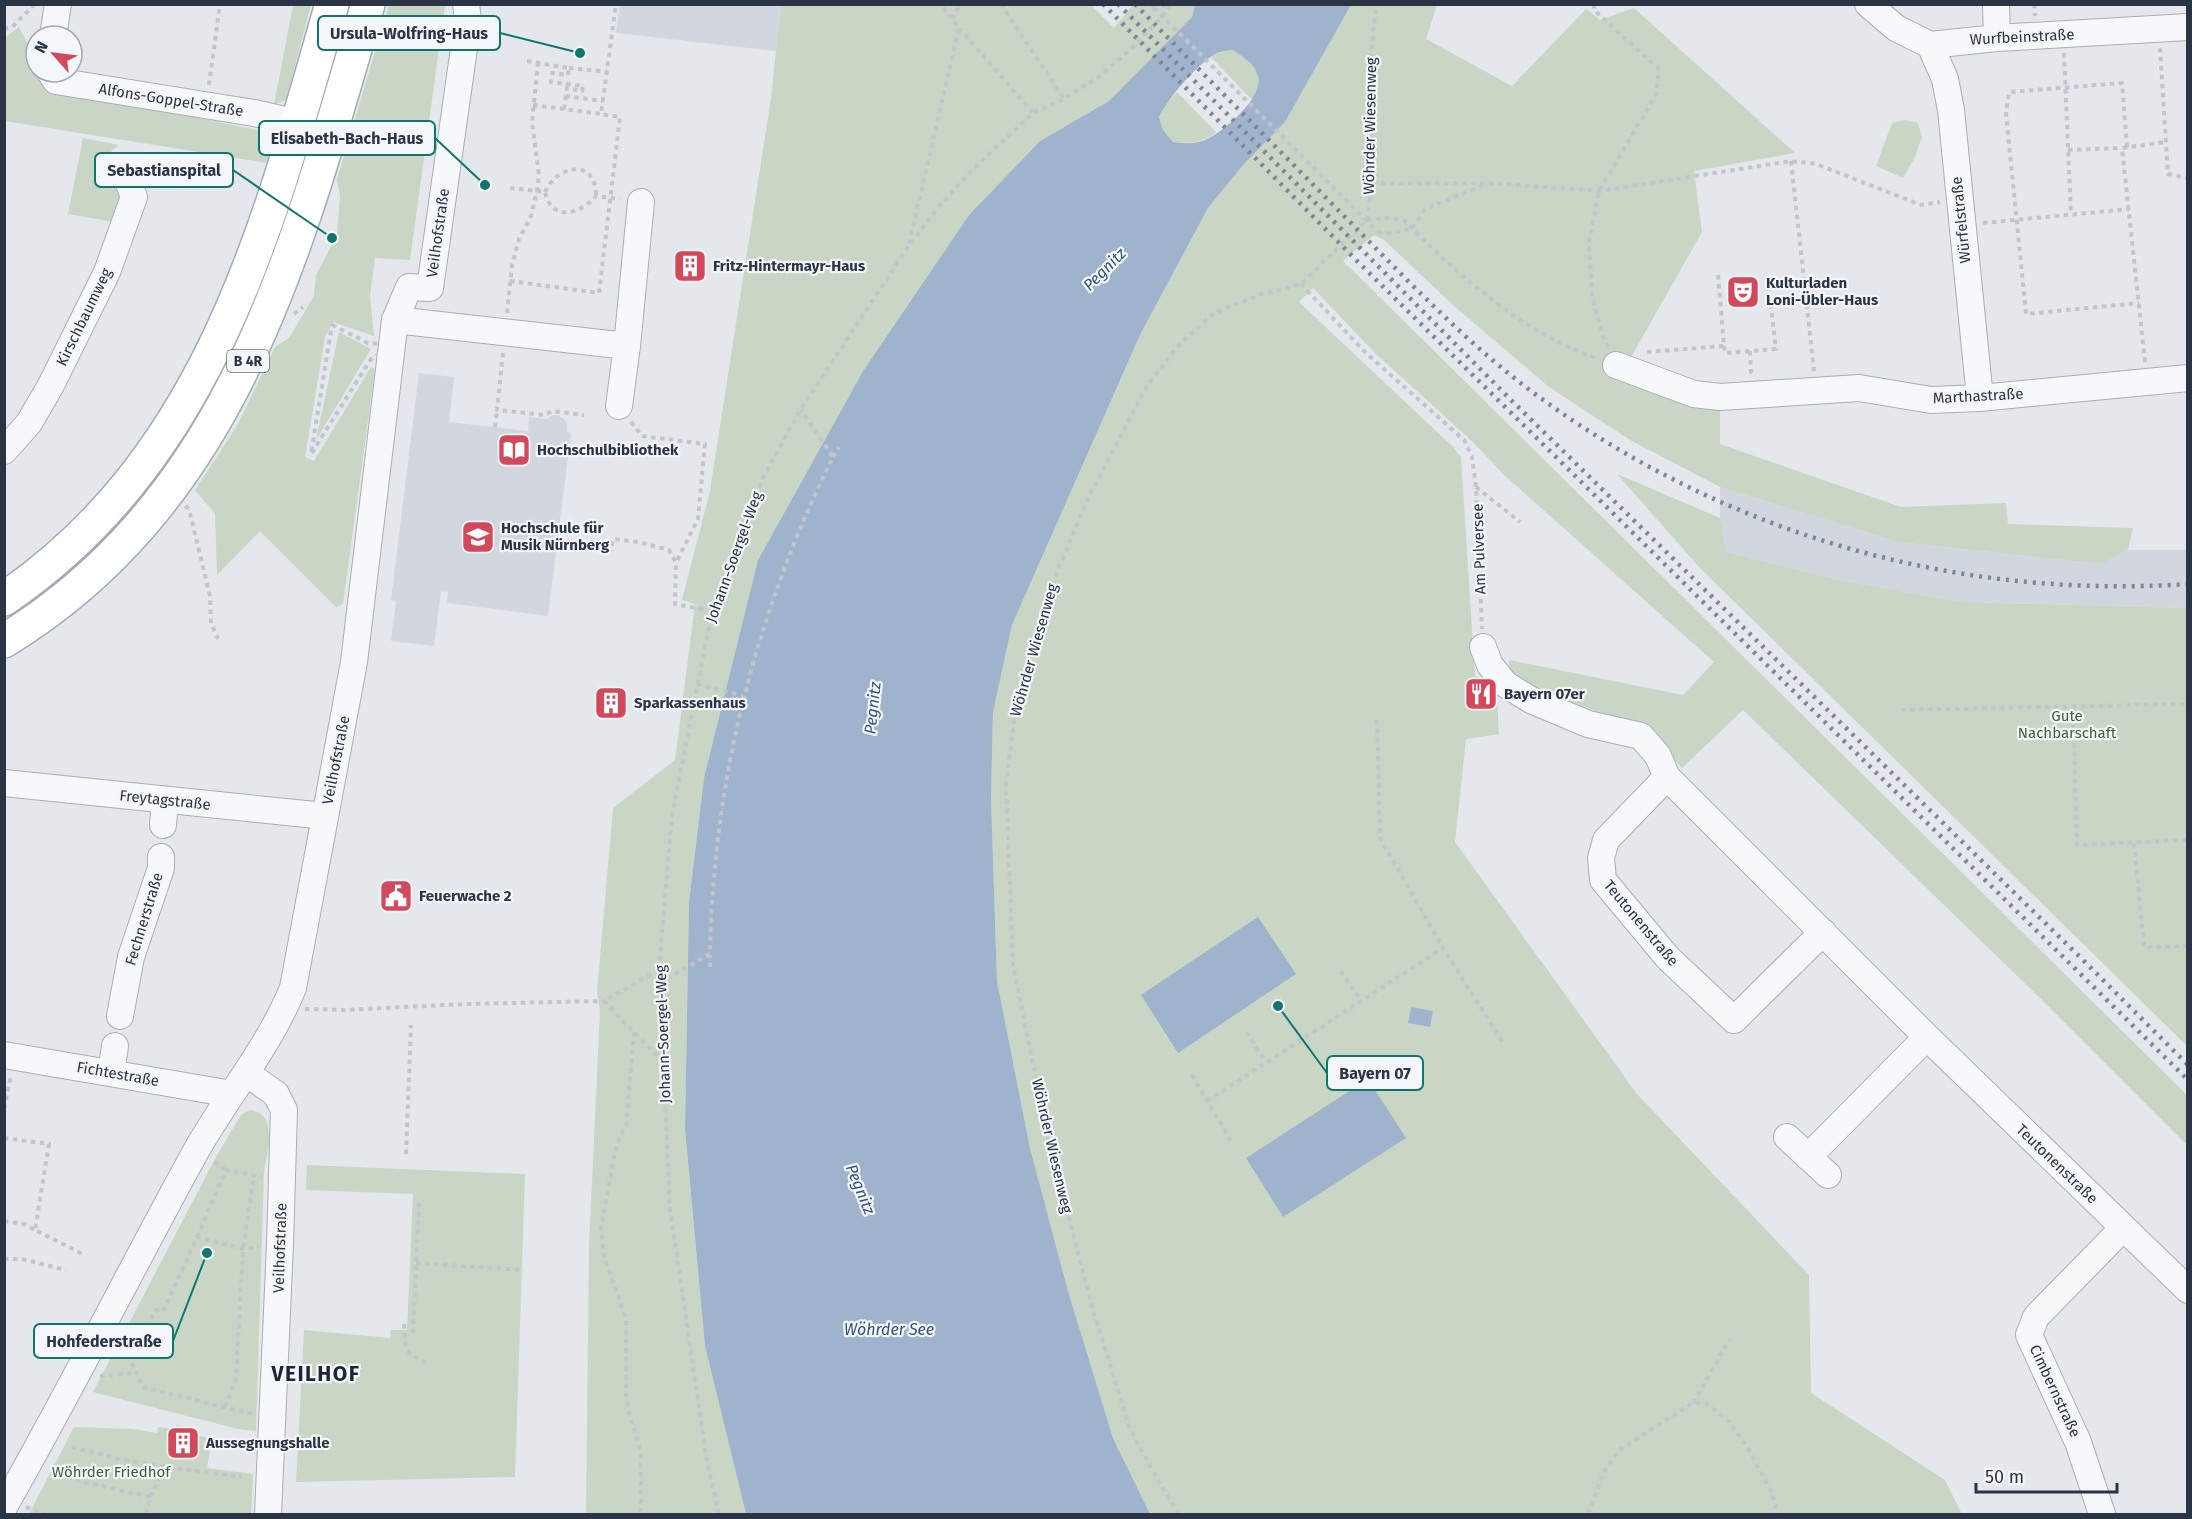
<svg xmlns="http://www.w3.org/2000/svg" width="2192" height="1519" font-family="'Fira Sans',sans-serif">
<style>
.built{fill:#d2d6de}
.green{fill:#c9d6c5}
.water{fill:#9fb4cc;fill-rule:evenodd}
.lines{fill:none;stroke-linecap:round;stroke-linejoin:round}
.minor-casing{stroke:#a9aeb7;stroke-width:28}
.major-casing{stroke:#a3abb8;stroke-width:36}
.path{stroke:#c2c5cb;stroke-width:4;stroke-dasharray:4.5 4.5;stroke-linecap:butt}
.minor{stroke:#f7f8fa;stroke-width:26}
.major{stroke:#fff;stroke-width:33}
.rail{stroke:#7d8696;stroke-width:4.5;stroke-dasharray:3 6;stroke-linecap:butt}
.path-bridge{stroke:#c2c5cb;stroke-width:4;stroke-dasharray:4.5 4.5;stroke-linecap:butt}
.labels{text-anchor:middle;stroke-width:4.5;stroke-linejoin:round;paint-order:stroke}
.shield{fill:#f4f6f9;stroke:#676e7b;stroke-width:1.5}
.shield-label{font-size:14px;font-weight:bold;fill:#2b3445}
.street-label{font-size:15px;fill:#2b3445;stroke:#f4f6f9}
.poi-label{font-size:15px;font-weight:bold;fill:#2b3445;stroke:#f4f6f9;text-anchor:start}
.park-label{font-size:15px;fill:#3f6138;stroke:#f4f6f9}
.water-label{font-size:16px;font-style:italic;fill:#34527a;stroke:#f4f6f9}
.district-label{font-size:21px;font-weight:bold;letter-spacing:1.5px;fill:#1d2536;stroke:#f4f6f9}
.leader{fill:none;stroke:#0f766e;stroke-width:2}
.callout-dot{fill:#0f766e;stroke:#f4f6f9;stroke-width:2}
.callout{fill:#f4f6f9;stroke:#0f766e;stroke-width:2}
.callout-label{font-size:16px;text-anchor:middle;font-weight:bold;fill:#2b3445}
</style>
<rect width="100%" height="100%" fill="#e4e7ec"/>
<path class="built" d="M620,5H781L776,51L616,33Z
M419,373L454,377L449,422L528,431L529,417L547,419L551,416L557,415L563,418L567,423V432L571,433L548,616L447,603L448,592L441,591L434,646L391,641L396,601L391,600Z
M1720,487L1899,542L2101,564L2128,550H2187V608L1963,602L1843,581L1726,552L1720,518Z"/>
<path class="green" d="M293,5H311L286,100L274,105Z
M389,5H445L410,260L375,258L370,296L374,336L333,322L325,337L305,457L314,461L371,367L375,369L343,604L336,607L260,531L217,575L215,514L195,490L238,424L275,347L289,338L314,296L316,275L337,235L340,197L337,179Z
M781,5H1091L1114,28L1133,5H1195L1192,17L1109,101L1040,141L969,215L863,371L758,560L704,778L689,902L685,1129L705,1346L746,1514H586L589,1246L600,1011L597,992L613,808L675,760L695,604L682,600L710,491L771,98Z
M1351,5H1437L1426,39L1512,86L1586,9L1600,20L1634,8L1795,153L1694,171L1702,232L1630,359L1720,390V444L1901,507L2006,503L2008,524L2133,528L2128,550L2101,564L1899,542L1720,487L1630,440L1549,387L1454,306L1384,240L1374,235L1343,261L2187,1095V1145L2042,1000L1743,710L1682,768L1648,731L1510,678L1509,660L1683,695L1714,662L1504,475L1473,442L1376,354L1313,288L1299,302L1452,446L1461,457L1475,676L1496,683L1499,734L1466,739L1455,842L1637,1094L1809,1275L1811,1393L1945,1480L1962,1514H1150L1113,1438L1068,1291L1030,1148L997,981L991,799L993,712L1012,625L1140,335L1208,208L1244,164L1285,122Z
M19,27L36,60V72H42L49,86L275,134L267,163L5,121V38Z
M1233,50C1246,58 1263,70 1259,88C1258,92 1254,97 1252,100L1211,57L1217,53Z
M1177,92L1216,132C1203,143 1189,144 1173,142L1163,130L1159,117L1165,105Z
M1905,120L1918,123L1922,137L1915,157L1903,178L1876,166L1892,123Z
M83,138L119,145C103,157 101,162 106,182L120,192L123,199L114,222L68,214Z
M339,332L371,349L316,440Z
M1617,474L1720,518L1726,552L1843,581L1963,602L2187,608V1046L1699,567Z
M250,1110C279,1113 267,1153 264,1171L256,1431L238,1429L93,1392L216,1157L241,1115Z
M307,1165L525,1174L515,1477L296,1482L304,1330L390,1338L391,1330H407L413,1194L306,1190Z
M177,1425L196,1429L195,1435L212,1438L207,1468L253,1474L251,1514H29L74,1427L133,1429L157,1433L158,1427L176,1430Z"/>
<path class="water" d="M1195,5H1351L1285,122L1244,164L1208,208L1140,335L1012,625L993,712L991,799L997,981L1030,1148L1068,1291L1113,1438L1150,1514H746L705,1346L685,1129L689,902L704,778L758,560L863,371L969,215L1040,141L1109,101L1192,17ZM1233,50C1243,57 1255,64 1258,76C1264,97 1226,129 1209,138C1198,144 1185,144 1173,142L1163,130L1159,117C1168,98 1196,66 1215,54C1220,51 1227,51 1233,50Z
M1258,917L1296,974L1178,1053L1141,995Z
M1411,1007L1433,1011L1430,1027L1408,1023Z
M1368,1079L1406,1138L1283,1217L1246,1158Z"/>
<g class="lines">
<defs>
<path id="minor" d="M1868,4L1896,28L1930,45L1997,38L2188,27
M1996,4L1997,38
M53,36L58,4
M1930,45L1945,79L1951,110L1980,398
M50,72L56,81L254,113L298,123
M395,320L627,346L619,406
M627,346L641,202
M1616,365L1694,394L1720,397L1859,388L1931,400L1980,398L2188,378
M4,451L29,423L51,385L107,272L134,197L125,172
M1483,647L1490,665L1505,684L1531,700L1588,724L1641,736L1658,756L1667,777L1927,1037L2188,1290
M1667,777L1606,840L1601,858L1603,880L1668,958L1734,1020L1823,932
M4,783L325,816
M163,825L165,800
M120,1016L131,957L161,868V857
M4,1055L232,1094
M111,1073L115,1046
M246,1073L276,1094L284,1110L280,1244L268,1514
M1787,1137L1828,1175
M1808,1157L1927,1037
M4,1507C71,1390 131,1269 196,1151C227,1096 269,1047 293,988L354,662L395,320L409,287L430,288L468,20L466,4
M2102,1514L2078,1442L2029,1335L2036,1317L2123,1228"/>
<path id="major" d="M4,599C210,458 267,231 332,4
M4,641C236,499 297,247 368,4"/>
</defs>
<use href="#minor" class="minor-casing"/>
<use href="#major" class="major-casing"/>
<path class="path" d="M1001,4L1064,99
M1152,4L1154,8
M1162,4L1168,10
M1594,4V10L1658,68L1657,93L1599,191L1589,242L1592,296L1603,336L1608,348
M2034,4L2035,16
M952,19L960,4
M959,28L1033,113
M4,29L12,27L35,4
M2160,48L2168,174L2188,178
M2064,53L2071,215
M527,61L569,68L568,75L552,73L551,82L583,86L582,91L567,88L566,96L603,101
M569,68L607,72
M209,85L220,4
M533,105L601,114L616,4
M564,109L566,96
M2127,147L2122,83L2009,92L2006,113L2026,314L2139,303
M2068,150L2122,148
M1791,161L1814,371
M1372,183H1488L1599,191L1791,161L1816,164L1921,205L1940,202
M510,188L545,192C552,223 580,214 596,196L620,199
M545,192C558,164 596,158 596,196
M1367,220L1385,218L1404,220C1456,274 1527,336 1599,359
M1983,223L2129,209
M1378,232L1385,234L1412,229L1425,209L1484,185
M909,244L959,28L941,4
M510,281L599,293L620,117L601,114
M1301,284L1365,352L1464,440L1472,457L1476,487L1482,629
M507,313L512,265L519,239L531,216L537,191L539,175L532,122L538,63
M294,314L303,307
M332,325L368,343L393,345L371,359L311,454Z
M1724,346L1725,353L1776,349L1767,274
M1750,351L1751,372H1753
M1647,352L1724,346L1718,275
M503,353L497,410L545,415L552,411L584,415
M2145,362L2122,148L2166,142
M631,422L642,436L705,444L698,519L676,563
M495,427L497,410
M833,457L839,447
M1476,487L1520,522
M185,506L189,509L210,596L211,623L218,639
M571,544L611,550L613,539L638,542L669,550L676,563L675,604L712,611
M697,684L743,696
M2073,707L2077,845L2188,840
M1901,710L2188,704
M1377,720L1380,838L1443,948L1504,1044
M2134,843L2144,947L2188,946
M710,967V955
M659,970L604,1001L664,1063
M1341,971L1361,1001
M659,983L710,954C713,781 756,612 833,457L801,410
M305,1009L343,1010L466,1004L604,1001
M634,1032L626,1126L620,1136L614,1157L601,1228L604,1257L626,1318V1395L630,1417L641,1452V1514
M1246,1032L1266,1062
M1192,1075L1231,1141
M1207,1101L1443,948
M4,1109L11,1075
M4,1138L49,1144L35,1230L83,1254
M406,1154L411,1025
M214,1162L226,1170
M4,1221L24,1224L35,1230
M197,1237L226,1170L262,1177
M4,1259H22L66,1270
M416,1263L524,1270
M404,1324C406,1349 402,1353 428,1363
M413,1333L419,1201
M100,1376L135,1373
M1693,1403L1730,1339
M225,1407L236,1379L243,1249L254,1176
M252,1414L142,1387L130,1358L156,1310L163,1312L197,1237L243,1249L259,1247
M72,1447L119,1459L166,1467
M58,1476L150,1497
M26,1507L45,1514
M146,1514L150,1497L166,1467L242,1477
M719,1514L707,1462L670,1209L659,970L672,815L712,611L739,537L763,478L801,409L908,247L937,209L969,173L1033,113L1064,99L1097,78L1131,49L1168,10L1170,4
M1179,1514L1160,1484L1130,1429L1093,1310L1048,1138L1013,965L1006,784L1015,713L1030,654L1056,575L1087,500L1147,386L1178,346L1214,313L1259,295L1301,284L1367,220L1372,183L1369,77L1376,4
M1588,1514L1604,1472L1619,1450L1693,1403L1707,1404L1730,1422L1752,1455L1773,1495L1777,1514"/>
<use href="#minor" class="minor"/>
<use href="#major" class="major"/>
<path class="rail" d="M1103,4L1355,259L2188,1080
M1118,4L1509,398L2083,960L2188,1065
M1135,4C1207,78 1280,151 1352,224C1409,282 1466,342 1531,391C1720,532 1952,600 2188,584"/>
<path class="path-bridge" d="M1154,8L1378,232"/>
</g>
<defs>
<symbol id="building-square" viewBox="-11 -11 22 22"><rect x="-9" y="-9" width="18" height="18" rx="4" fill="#d1495b" stroke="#f4f6f9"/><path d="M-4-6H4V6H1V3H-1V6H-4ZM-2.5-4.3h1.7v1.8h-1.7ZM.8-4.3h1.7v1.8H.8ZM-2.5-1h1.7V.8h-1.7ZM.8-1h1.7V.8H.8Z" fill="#fff"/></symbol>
<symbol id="theatre-square" viewBox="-11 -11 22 22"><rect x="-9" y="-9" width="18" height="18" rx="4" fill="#d1495b" stroke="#f4f6f9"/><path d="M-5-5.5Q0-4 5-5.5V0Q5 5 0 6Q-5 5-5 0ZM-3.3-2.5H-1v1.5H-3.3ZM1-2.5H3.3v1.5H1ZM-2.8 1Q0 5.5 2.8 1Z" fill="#fff"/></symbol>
<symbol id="library-square" viewBox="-11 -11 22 22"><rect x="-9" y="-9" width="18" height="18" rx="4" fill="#d1495b" stroke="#f4f6f9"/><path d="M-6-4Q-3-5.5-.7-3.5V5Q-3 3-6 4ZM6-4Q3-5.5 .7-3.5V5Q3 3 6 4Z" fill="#fff"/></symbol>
<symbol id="university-square" viewBox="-11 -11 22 22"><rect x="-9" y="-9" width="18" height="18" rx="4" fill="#d1495b" stroke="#f4f6f9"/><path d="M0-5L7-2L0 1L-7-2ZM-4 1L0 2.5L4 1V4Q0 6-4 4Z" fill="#fff"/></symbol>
<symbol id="restaurant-square" viewBox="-11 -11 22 22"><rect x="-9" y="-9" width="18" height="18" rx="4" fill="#d1495b" stroke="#f4f6f9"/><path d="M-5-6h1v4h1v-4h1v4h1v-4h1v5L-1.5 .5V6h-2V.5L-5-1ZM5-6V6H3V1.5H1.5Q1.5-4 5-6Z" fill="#fff"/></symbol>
<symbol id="civic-square" viewBox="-11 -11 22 22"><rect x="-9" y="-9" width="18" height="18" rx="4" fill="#d1495b" stroke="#f4f6f9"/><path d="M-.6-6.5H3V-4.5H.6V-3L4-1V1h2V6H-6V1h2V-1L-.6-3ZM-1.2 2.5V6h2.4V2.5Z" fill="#fff"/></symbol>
</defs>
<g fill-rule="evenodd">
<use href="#building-square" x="671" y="247" width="38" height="38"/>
<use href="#theatre-square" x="1724" y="273" width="38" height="38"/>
<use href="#library-square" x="495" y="431" width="38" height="38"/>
<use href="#university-square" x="459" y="518" width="38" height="38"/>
<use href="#restaurant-square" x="1462" y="675" width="38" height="38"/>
<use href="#building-square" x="592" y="684" width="38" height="38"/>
<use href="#civic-square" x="377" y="877" width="38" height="38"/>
<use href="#building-square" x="164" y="1424" width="38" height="38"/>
</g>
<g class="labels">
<rect class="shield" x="227" y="350" width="42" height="22" rx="4.5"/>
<g class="shield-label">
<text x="248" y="366">B 4R</text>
</g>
<g class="street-label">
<text transform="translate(2022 37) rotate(-3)" y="5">Wurfbeinstraße</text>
<text transform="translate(171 100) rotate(9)" y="5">Alfons-Goppel-Straße</text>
<text transform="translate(1370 126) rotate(-89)" y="5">Wöhrder Wiesenweg</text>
<text transform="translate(1961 220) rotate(-96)" y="5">Würfelstraße</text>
<text transform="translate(438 233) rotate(-82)" y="5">Veilhofstraße</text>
<text transform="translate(84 317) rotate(-64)" y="5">Kirschbaumweg</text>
<text transform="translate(1978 396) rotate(-3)" y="5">Marthastraße</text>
<text transform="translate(1479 549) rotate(-92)" y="5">Am Pulversee</text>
<text transform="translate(734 557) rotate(-70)" y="5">Johann-Soergel-Weg</text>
<text transform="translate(1034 650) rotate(-74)" y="5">Wöhrder Wiesenweg</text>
<text transform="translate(336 760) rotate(-79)" y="5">Veilhofstraße</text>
<text transform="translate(165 800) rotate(6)" y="5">Freytagstraße</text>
<text transform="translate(144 919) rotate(-73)" y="5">Fechnerstraße</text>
<text transform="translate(1641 923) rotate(50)" y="5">Teutonenstraße</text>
<text transform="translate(663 1034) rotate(-92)" y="5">Johann-Soergel-Weg</text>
<text transform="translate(118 1074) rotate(10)" y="5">Fichtestraße</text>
<text transform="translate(1052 1146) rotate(77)" y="5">Wöhrder Wiesenweg</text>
<text transform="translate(2057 1164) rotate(44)" y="5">Teutonenstraße</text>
<text transform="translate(280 1248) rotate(-88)" y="5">Veilhofstraße</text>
<text transform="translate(2055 1391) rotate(65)" y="5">Cimbernstraße</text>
</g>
<g class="poi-label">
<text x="713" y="271">Fritz-Hintermayr-Haus</text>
<text x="1766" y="288">Kulturladen<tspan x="1766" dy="17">Loni-Übler-Haus</tspan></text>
<text x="537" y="455">Hochschulbibliothek</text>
<text x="501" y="533">Hochschule für<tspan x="501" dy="17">Musik Nürnberg</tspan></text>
<text x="1504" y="699">Bayern 07er</text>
<text x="634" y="708">Sparkassenhaus</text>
<text x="419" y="901">Feuerwache 2</text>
<text x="206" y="1448">Aussegnungshalle</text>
</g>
<g class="park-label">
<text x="2067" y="721">Gute<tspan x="2067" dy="17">Nachbarschaft</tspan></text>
<text x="111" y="1477">Wöhrder Friedhof</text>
</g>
<g class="water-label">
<text transform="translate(1104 269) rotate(-45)" y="6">Pegnitz</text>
<text transform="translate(872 708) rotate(-84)" y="6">Pegnitz</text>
<text transform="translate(861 1189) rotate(68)" y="6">Pegnitz</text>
<text x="889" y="1335">Wöhrder See</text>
</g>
<g class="district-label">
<text x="316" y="1381">VEILHOF</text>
</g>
</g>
<path class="leader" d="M580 53L500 33M485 185L435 138M332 238L233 170M1278 1006L1327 1073M207 1253L173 1341"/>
<g class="callout-dot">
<circle cx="580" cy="53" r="6"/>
<circle cx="485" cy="185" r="6"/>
<circle cx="332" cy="238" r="6"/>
<circle cx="1278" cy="1006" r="6"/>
<circle cx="207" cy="1253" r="6"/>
</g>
<g class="callout">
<rect x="318" y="16" width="182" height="34" rx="6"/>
<rect x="259" y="121" width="176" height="34" rx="6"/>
<rect x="95" y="153" width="138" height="34" rx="6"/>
<rect x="1327" y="1056" width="96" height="34" rx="6"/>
<rect x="34" y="1324" width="139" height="34" rx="6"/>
</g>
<g class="callout-label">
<text x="409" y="39">Ursula-Wolfring-Haus</text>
<text x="347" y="144">Elisabeth-Bach-Haus</text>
<text x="164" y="176">Sebastianspital</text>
<text x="1375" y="1079">Bayern 07</text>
<text x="104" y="1347">Hohfederstraße</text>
</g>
<rect width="2192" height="1519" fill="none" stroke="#2b3445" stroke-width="12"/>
<g transform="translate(54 54) rotate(298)"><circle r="28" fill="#f4f6f9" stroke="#a4a8b1" stroke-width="1.5"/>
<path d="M0-4.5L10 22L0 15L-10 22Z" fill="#d1495b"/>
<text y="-9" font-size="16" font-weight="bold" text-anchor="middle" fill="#2b3445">N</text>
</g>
<path d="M1976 1483v9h141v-9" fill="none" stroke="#2b3445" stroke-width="3"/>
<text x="1985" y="1483" font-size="18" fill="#2b3445" stroke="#f4f6f9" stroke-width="4.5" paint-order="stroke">50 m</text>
</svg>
